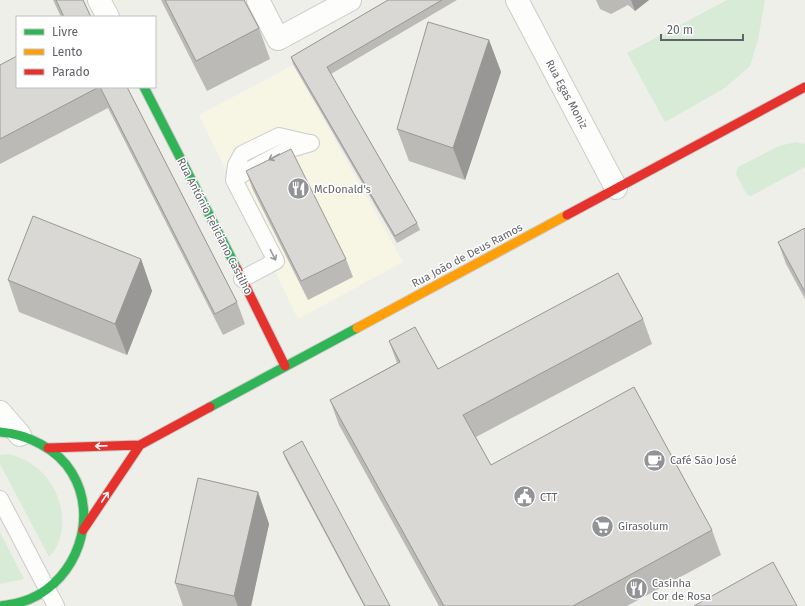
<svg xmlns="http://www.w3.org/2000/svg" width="805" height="606" font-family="'Fira Sans',sans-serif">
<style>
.commercial{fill:#f7f5e4}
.green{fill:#d8ebd7}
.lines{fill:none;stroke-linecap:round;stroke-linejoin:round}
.lane-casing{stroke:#cbcbcb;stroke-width:18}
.street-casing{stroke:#cbcbcb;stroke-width:24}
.fast-casing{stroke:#ccc;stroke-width:11}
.slow-casing{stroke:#ccc;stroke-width:11}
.jam-casing{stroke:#ccc;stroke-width:11}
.lane{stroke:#fdfdfc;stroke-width:16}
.street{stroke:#fdfdfc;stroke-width:22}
.fast{stroke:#30b455;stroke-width:9}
.slow{stroke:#ff9f0a;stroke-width:9}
.jam{stroke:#e5322d;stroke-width:9}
.wall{fill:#bbbab7}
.shaded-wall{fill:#989795}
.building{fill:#d9d8d5;stroke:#989795}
.oneway{stroke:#96989c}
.oneway2{stroke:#fff}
.labels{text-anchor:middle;stroke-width:3;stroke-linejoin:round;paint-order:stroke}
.street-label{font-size:11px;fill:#5f6268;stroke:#fff}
.poi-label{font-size:11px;fill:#5f6268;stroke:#fff;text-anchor:start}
</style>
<rect width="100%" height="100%" fill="#efefea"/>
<path class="commercial" d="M293,65L403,262L298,319L199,115Z"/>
<path class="green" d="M727,0H765L758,40L750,66L725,88L665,122L627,53Z
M795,142L805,144V167L751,196L747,195L736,174L738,167L779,146Z
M10,454C15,456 22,458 27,461C56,477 70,514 58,544C56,549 52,553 49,557L0,464V455Z
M0,532L24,579L0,584Z"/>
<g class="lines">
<defs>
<path id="lane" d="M234,180L236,165L242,154L279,136L309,143
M242,279L276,261L234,180L247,171L287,150L311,143
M0,499L56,606"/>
<path id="street" d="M99,0L108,17
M258,0L278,39L350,0
M517,0L616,188
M0,412L20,435"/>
<path id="fast" d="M144,87L237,269
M210,407L357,328
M0,432C27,434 58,449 72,473C99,517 77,579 30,599C20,603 10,605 0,606"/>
<path id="slow" d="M357,328L567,215"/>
<path id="jam" d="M567,215L805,87
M237,269L285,366
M48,448L140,445L210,407
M83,530L140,445"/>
</defs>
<use href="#lane" class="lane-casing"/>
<use href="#street" class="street-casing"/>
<use href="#fast" class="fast-casing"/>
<use href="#slow" class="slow-casing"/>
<use href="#jam" class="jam-casing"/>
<use href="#lane" class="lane"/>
<use href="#street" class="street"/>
<use href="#fast" class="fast"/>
<use href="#slow" class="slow"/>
<use href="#jam" class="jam"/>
</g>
<path class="wall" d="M53,0H83L91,17H61Z
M161,0H244L259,28L270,59L207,91Z
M388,0H457L331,74L417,223L420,230L397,243L293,64L291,57Z
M596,0H649L635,11L628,5L611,14L600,9Z
M489,40L501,72L465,180L409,161L397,129Z
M0,65L17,87H127L237,302L245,324L223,335L108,108L0,164Z
M246,171L346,259L353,277L308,300L253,190Z
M805,228V299L786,264L778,242Z
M141,259L152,291L127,355L19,312L8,280Z
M643,319L652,344L476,437L491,465L712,530L721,555L627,606H439L339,425L330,400L397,363L389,341L438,369Z
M283,452L390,606H364L285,458Z
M258,492L269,524L251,606H183L175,583Z"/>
<path class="shaded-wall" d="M631,0H649L635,11Z
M489,40L501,72L465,180L453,148Z
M141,259L152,291L127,355L115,324Z
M258,492L269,524L251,606H238L234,596Z"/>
<path class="building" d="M56,0H83L91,17H64Z
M165,0H244L259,28L196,61Z
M388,0H442L327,67L417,223L395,236L291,57Z
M428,22L489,40L453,148L397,129Z
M17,56V87H99L0,139V65Z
M100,87H127L237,302L215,314Z
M291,149L346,259L301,281L246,171Z
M33,216L141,259L115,324L8,280Z
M805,228V292L778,242Z
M618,273L643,319L463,415L491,465L634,387L712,530L573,606H444L330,400L400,362L389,341L415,327L438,369Z
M302,441L390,606H365L283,452Z
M198,478L258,492L234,596L175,583Z
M773,562L797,606H694Z"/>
<defs><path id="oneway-shaft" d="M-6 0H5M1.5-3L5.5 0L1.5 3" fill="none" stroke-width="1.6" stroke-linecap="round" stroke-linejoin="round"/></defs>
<g class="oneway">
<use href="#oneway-shaft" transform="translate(274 157) rotate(152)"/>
<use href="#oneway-shaft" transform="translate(273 255) rotate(63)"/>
</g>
<g class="oneway2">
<use href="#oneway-shaft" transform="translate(101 446) rotate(178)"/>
<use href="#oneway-shaft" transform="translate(105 497) rotate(-56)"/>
</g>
<defs>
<symbol id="restaurant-disc" viewBox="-11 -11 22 22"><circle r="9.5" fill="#919396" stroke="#fff"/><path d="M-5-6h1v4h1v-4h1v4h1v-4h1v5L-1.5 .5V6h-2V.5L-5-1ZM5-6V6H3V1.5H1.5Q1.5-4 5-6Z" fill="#fff"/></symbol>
<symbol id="cafe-disc" viewBox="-11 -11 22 22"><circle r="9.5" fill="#919396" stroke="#fff"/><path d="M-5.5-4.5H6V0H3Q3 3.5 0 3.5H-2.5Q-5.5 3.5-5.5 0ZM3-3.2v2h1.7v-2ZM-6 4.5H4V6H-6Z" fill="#fff"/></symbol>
<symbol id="civic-disc" viewBox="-11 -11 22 22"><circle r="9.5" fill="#919396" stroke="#fff"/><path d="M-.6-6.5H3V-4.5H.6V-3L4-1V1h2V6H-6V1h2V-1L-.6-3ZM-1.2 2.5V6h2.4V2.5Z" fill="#fff"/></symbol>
<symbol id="supermarket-disc" viewBox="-11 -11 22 22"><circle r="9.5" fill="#919396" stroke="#fff"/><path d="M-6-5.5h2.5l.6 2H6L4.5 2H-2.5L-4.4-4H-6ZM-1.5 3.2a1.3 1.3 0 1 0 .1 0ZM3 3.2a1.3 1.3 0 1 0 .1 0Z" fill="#fff"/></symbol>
</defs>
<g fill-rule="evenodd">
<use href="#restaurant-disc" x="286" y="176" width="25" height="25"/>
<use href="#cafe-disc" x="642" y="448" width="25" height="25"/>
<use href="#civic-disc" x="512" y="484" width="25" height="25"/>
<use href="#supermarket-disc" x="590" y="514" width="25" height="25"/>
<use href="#restaurant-disc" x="624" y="576" width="25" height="25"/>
</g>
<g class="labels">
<g class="street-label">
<text transform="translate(567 94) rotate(62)" y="4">Rua Egas Moniz</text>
<text transform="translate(215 226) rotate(63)" y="4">Rua António Feliciano Castilho</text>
<text transform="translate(467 255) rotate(-28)" y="4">Rua João de Deus Ramos</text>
</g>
<g class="poi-label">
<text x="314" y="193">McDonald's</text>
<text x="670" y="464">Café São José</text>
<text x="540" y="501">CTT</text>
<text x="618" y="530">Girasolum</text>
<text x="652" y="587">Casinha<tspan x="652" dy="13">Cor de Rosa</tspan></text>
</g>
</g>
<rect x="16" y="16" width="140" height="72" fill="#ffffff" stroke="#bfc0c3"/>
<rect x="24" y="29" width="20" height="6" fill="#30b455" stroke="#bfc0c3"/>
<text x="52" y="36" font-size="12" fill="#5f6268">Livre</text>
<rect x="24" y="49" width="20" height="6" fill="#ff9f0a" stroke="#bfc0c3"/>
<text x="52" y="56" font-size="12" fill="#5f6268">Lento</text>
<rect x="24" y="69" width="20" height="6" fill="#e5322d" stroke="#bfc0c3"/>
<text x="52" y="76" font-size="12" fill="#5f6268">Parado</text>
<path d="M661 34v6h82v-6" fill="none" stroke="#5f6268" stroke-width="2"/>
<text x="667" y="34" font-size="12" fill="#5f6268" stroke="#ffffff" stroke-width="3" paint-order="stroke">20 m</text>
</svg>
